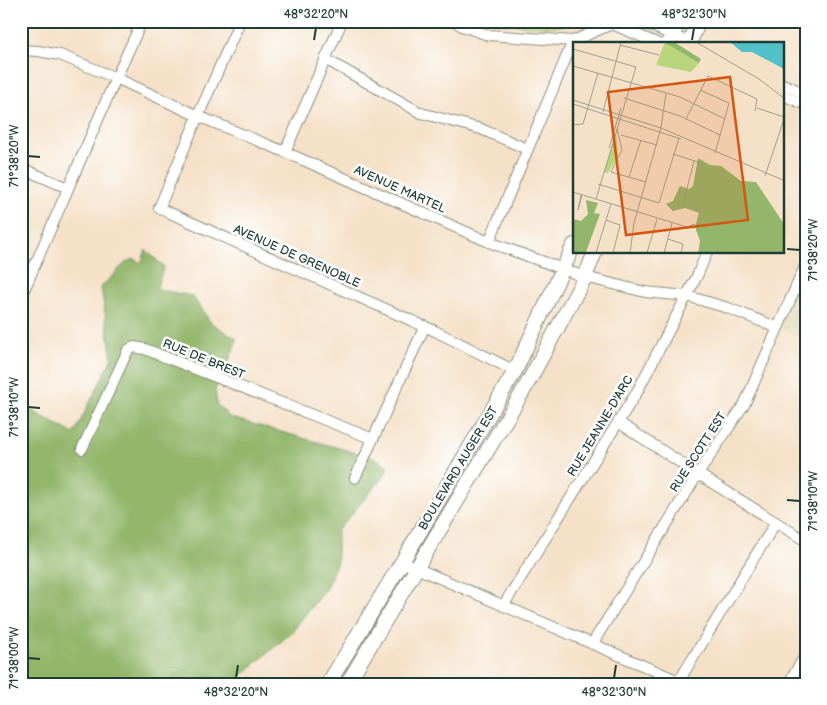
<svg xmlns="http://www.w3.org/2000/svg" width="827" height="705" font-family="'Balsamiq Sans',sans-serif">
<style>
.built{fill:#e3dbba}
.green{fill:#b9d57b;stroke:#6c8958}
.forest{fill:#92b66b;stroke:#587a50}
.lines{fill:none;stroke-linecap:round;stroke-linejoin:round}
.minor-casing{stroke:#8a8f7e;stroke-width:12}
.major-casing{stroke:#8a8f7e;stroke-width:16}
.minor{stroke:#fff;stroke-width:10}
.major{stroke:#fff;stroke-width:14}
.ticks{fill:none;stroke:#1f3d34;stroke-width:2}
.labels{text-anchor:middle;stroke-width:5;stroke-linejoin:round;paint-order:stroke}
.street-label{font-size:12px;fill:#1f3d34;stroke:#fff}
.inset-road{fill:none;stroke:#9f9f8d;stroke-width:1}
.view{fill:#d45610;fill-opacity:0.15;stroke:#d45610;stroke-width:2.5}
.inset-edge{fill:none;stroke:#1f3d34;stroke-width:2.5}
.neatline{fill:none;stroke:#1f3d34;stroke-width:2}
.ticks-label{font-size:12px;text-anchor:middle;fill:#1f3d34}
</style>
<rect width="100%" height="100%" fill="#fff"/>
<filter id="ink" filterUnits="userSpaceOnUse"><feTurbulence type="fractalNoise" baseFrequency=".02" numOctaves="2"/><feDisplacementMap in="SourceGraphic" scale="10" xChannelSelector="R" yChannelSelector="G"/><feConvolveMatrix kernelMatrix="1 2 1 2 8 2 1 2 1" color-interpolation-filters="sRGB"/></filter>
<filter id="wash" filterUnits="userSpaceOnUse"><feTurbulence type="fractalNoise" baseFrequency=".0096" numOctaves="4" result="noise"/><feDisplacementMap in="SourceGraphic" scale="20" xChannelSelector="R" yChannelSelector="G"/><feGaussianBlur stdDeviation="1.12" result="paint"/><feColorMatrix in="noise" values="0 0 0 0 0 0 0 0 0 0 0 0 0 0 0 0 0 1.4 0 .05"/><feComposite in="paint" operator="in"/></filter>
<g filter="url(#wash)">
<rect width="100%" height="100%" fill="#f5e1c8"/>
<path class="built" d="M806,264V340L778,328Z"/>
<path class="green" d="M490,21H579C562,31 510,25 490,21Z"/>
<path class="forest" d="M146,250L164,267L156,289L192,296L211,323L237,339L223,378L215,389L217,405L231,418L375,458L388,466L385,475L337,531V562L326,588L292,632L243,674L234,684H21V418L29,409L74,434L112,358L101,287L125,263L134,259L141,263Z"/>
</g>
<g filter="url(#ink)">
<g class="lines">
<defs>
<path id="minor" d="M240,21L198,116L159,208L435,331L515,371
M454,21L462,26L488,35L573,41L612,24L616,21
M640,21L693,44
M607,22L659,44
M21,50L38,51L60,55L116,78L198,116L285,152L489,242L585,277L645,292L687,296L728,308L778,328
M325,59L421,113L481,129L527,149
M783,84L806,94
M783,95L806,105
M285,152L342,21
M21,168L68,188
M489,242L573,41
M21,266L32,271
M21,297L116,78L142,21
M618,422L698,474L806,541
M82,449L128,350L134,347L145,349L373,439
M355,478L425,326
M402,562L679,681L776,522
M503,606L637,392L697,276L707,252
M592,644L698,474L745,403L806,264
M788,684L806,654"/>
<path id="major" d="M668,44L679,21
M689,44L699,21
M328,684L402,562L515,371L574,245
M347,684L525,388L585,277L595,252"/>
</defs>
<use href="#minor" class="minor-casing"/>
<use href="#major" class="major-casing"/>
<use href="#minor" class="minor"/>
<use href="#major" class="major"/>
</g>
</g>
<path class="ticks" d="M314,40L316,28M692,40L694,28M28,156L40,157M787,249L800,250M28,407L40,408M787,500L800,501M28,658L40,659M236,678L238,665M614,678L616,665"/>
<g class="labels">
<g class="street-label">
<text transform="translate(400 189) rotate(24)" y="4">AVENUE MARTEL</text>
<text transform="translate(297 256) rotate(24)" y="4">AVENUE DE GRENOBLE</text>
<text transform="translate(204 359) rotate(22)" y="4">RUE DE BREST</text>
<text transform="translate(600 426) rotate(-59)" y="4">RUE JEANNE-D'ARC</text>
<text transform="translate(698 452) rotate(-57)" y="4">RUE SCOTT EST</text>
<text transform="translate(458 468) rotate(-59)" y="4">BOULEVARD AUGER EST</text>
</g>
</g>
<g transform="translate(573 42)">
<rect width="211" height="211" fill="#f5e1c8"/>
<path d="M92,0L126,21L118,30L83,23ZM43,91L45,114L35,131L31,130Z" fill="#b9d57b"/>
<path d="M91,0H101L128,17L126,21ZM125,116L137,123L148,124L168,139L183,140L211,182V211H125L127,199L122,185L126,171L112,166L100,169L93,162L100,159L107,144L116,147L120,144ZM13,158L25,161L21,171L27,172L13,210L0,211V177L8,179L15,172Z" fill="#92b66b"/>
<path d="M157,0H211V27L179,10H169Z" fill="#52c0c8"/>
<path class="inset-road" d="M123,0L186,37L212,57M47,3L86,13M0,7L63,25L23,157M0,24L107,55L152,77M127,48L156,61L142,111M51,56L107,74L147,93M0,58L88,86L212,139M0,62L108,97M184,66L211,75M30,70L48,0M113,77L135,34L184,57L182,69M0,83L10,82L25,31M44,87L49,108L38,130L73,140M48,93L84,103M36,106L48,66M100,112L128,121M121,119L110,162L129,169M192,134L212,74M56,135L68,98M25,142L86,161L106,96M0,150L114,185L122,182M8,153L5,168L9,153M33,178L47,183L40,211M95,197L110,202L108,211M23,211L38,162M57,211L61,181L88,86L93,51M74,211L84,177M91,211L99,181"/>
<path class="view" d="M157,35L175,178L53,193L35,50Z"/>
<rect width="211" height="211" class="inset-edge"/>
</g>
<rect width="827" height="705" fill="none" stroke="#fff" stroke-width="55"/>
<rect x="28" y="28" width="772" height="650" class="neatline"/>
<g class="ticks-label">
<text x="316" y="18">48°32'20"N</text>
<text x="694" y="18">48°32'30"N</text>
<text transform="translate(14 156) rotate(-90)" y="4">71°38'20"W</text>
<text transform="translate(813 250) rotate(-90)" y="4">71°38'20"W</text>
<text transform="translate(14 407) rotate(-90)" y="4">71°38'10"W</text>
<text transform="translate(813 501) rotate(-90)" y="4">71°38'10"W</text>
<text transform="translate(14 658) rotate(-90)" y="4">71°38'00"W</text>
<text x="236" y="696">48°32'20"N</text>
<text x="614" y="696">48°32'30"N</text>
</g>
</svg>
